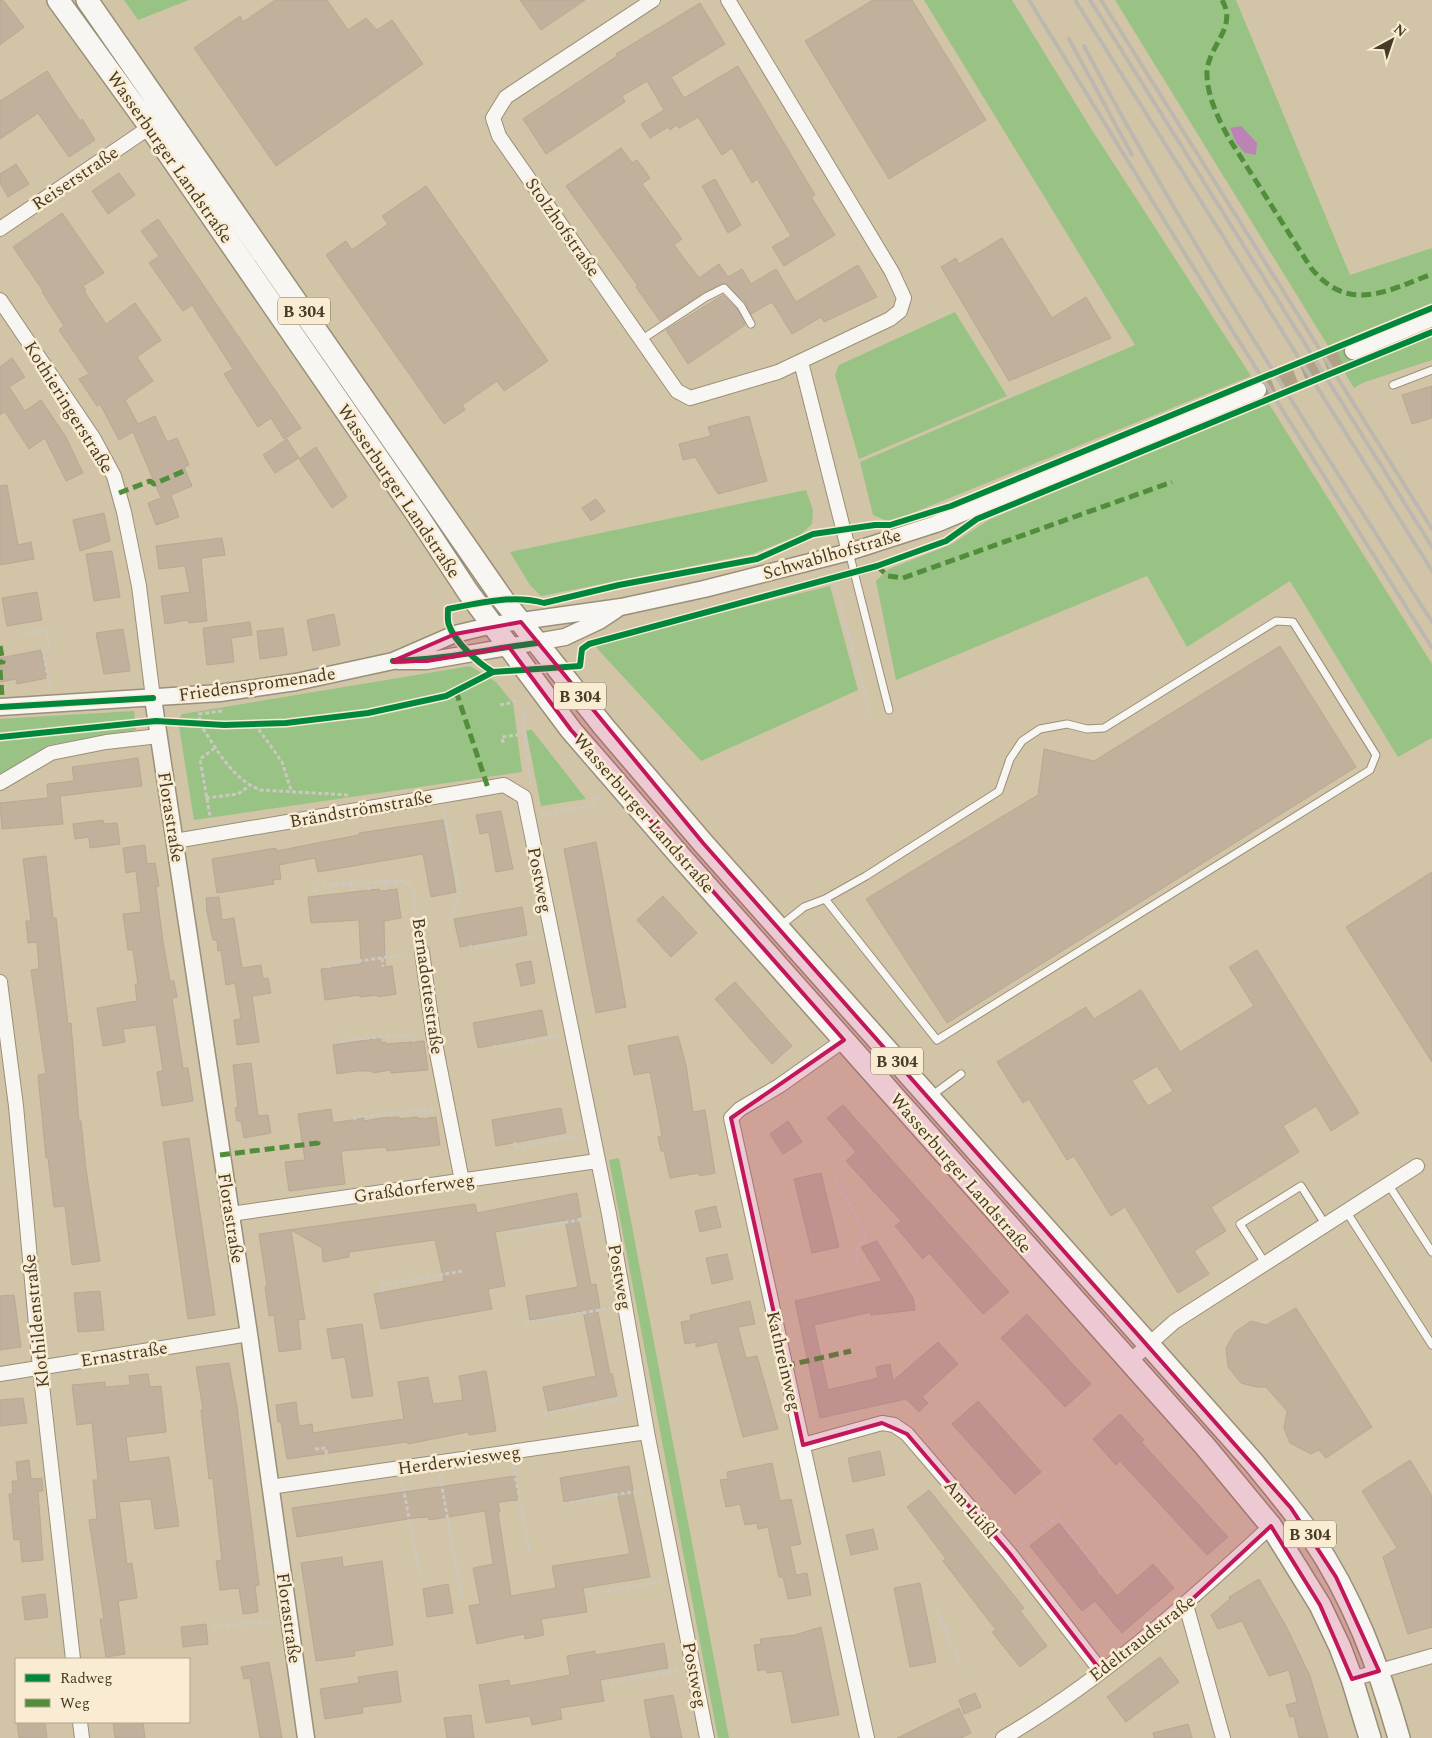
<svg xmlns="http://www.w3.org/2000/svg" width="1432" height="1738" font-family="Spectral,serif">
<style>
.green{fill:#98c385}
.water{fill:#be83b6}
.building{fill:#c0b09c;stroke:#b7a994;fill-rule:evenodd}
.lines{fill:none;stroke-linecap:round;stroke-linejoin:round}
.tertiary-tunnel{stroke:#afa287;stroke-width:16;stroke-dasharray:16 8;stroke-linecap:butt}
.service-casing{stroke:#9a8f78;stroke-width:9}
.minor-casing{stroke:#9a8f78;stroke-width:16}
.tertiary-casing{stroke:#9a8f78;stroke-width:19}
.primary-casing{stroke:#9a8f78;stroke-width:24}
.path{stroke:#ccc8c0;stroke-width:3;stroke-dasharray:4 2.5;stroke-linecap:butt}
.service{stroke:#f8f6f2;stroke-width:7}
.minor{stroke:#f8f6f2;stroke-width:14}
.tertiary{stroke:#f8f6f2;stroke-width:16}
.primary{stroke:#f8f6f2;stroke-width:21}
.rail{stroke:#bcb8b0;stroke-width:4}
.quiet{stroke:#528d3b;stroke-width:5;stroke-dasharray:10 5;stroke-linecap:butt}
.cycleway-casing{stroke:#faecd2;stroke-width:9}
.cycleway{stroke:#00873e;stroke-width:6}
.marked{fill:#c2185b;fill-opacity:0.2;stroke:#c2185b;stroke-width:4;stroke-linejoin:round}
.labels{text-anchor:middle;stroke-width:5;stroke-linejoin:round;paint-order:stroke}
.shield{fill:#faecd2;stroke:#7c705a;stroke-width:1}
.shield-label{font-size:16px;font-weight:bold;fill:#463b26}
.street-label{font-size:18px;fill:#463b26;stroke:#faecd2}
</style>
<rect width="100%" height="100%" fill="#d2c4a7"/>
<path class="green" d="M124,0H189L138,20Z
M924,0H1012L1090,127L1251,376L890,522L873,515L860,462L1135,345Z
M1115,0H1236L1350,275L1432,248V306L1340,341L1356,367L1432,336V360L1362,383L1354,388Z
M955,312L1007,396L859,459L835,375L839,365Z
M1269,404L1432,664V738L1398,757L1290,581L1187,647L1147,576L896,680L876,581L889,569L952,544L990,519Z
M806,490L813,510L812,524L800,535L752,554L541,596L530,585L510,552Z
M830,586L858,690L701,761L593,644Z
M470,666L496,682L513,703L522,772L194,820L178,720L182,714Z
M134,711L136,730L49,745L0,775V719Z
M526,730H532L586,799L541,806Z
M619,1158L729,1738H718L609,1160Z"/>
<path class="water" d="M1241,126L1257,143L1256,155L1245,153L1236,143L1230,128Z"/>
<path class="building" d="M0,0H3L24,27L0,45Z
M275,0H327L348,30L366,18L377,30L392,20L423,64L276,166L194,48L240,16L243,22Z
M520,0H585L541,30Z
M873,0H912L986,120L889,179L805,41Z
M700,3L725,44L671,77L684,98L738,66L815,195L811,197L835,235L784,266L772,247L791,236L757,179L752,183L732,148L722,155L698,117L679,128L677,125L670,130L668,127L650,138L641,124L664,110L647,81L622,96L625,102L546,154L523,119L617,56L616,54Z
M47,71L80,121L82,119L95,140L69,157L38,113L0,139V101Z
M621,148L632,163L637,160L650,178L642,184L682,239L674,245L699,278L719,264L728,277L742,269L751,284L776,269L796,302L858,265L877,297L824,322L821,317L792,334L772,302L751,314L745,302L724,283L703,293L660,321L636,287L638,286L566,186Z
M16,164L29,184L8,197L0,183V174Z
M119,173L135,195L108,214L92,191Z
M715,179L741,225L728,233L702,186Z
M426,186L548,361L504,391L497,381L462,405L465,410L444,424L326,255L346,241L352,250L388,224L382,216Z
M62,213L104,273L83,286L86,290L84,291L106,324L135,303L161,340L137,357L153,381L125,400L138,424L155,416L167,442L177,438L189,465L184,467L192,486L171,495L179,517L156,525L148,503L161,498L133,432L119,440L100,404L97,406L79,379L89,374L59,330L64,326L42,292L43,291L13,247Z
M158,219L301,428L284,439L271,418L258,427L224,374L233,369L192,305L183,311L149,263L159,256L141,231Z
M1002,238L1052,318L1086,297L1111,338L1009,381L941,267L956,258L959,264Z
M723,295L737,309L745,325L688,364L666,330Z
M12,358L25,377L9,387L25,411L41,400L66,437L83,473L66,481L45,438L29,449L5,412L0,415V367Z
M1432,386V418L1412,424L1402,395Z
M749,416L767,481L718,494L695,457L683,460L679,444L711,436L708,427Z
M287,439L299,458L275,473L263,455Z
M316,447L347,497L332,508L299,459Z
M7,485L18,545L31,542L34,559L0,565V486Z
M596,499L605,511L591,521L582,508Z
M104,513L110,541L80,551L73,520Z
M222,538L225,555L201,558L207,621L189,623L188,620L165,624L161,596L190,592L185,566L159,569L156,546Z
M112,551L120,597L94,601L86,554Z
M37,592L42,620L7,626L2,598Z
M334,614L340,645L313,651L307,620Z
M250,622L252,635L231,638L234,662L207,665L203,628Z
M283,628L287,655L260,659L257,631Z
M123,629L130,671L104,674L96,633Z
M1280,646L1356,767L947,1023L866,899L1038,795L1044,749L1094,761Z
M41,650L47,678L17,684L16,679L0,682V658Z
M138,758L142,786L60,796L63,824L2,829L0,803L48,798L47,784L74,781L72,767Z
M501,811L513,869L496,872L489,832L480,834L476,815Z
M103,820L104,824L117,823L120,844L90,848L89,837L75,839L73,824Z
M443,820L456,892L431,897L423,854L318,872L315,858L279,865L281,879L273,880L274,884L217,893L212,859L276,848V851L359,835V833Z
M596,842L626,1007L596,1013L564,849Z
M145,845L147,864L155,863L159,886L156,887L163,942L170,981H174L177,997L172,998L181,1055L183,1068H188L193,1101L162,1106L157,1072L163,1071L156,1025L123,1029L125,1042L103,1046L97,1008L137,1001L135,984H138L133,950H128L123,914L141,912L136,871L126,873L123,848Z
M46,856L53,918H56L68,1024L71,1023L79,1121H81L86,1169L100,1261L72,1265L65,1206L54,1207L48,1158H46L38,1075L46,1074L31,970L39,969L37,942L28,943L26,921H31L23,859Z
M1432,872V1062L1346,927Z
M379,889V891L397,889L401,918L384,921L385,967L392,966L396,994L378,997L377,995L360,997V995L325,1000L321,969L361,964L359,920L311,923L308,897Z
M663,896L697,933L671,957L637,920Z
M219,897L222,920L234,918L242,968L261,965L263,979L268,978L271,993L252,996L259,1042L237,1045L234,1020L241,1019L235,983L226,985L221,950L218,951L217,940H213L207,912L206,898Z
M522,907L527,935L460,947L454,919Z
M1257,950L1359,1113L1331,1131L1316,1106L1283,1126L1299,1152L1211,1207L1226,1231L1194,1251L1209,1274L1178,1293L1125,1207L1111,1216L1074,1156L1067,1160L1029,1099L1023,1103L997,1062L1086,1007L1094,1019L1141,990L1180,1052L1254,1006L1229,967ZM1157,1066L1173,1091L1148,1106L1132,1081Z
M531,961L535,983L521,986L516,964Z
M735,982L792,1046L772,1064L715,999Z
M542,1010L547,1035L478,1048L473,1023Z
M678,1036L686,1065L693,1112L705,1110L715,1173L699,1176V1173L670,1178L664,1151H661L658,1137L662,1136L650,1072L634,1075L628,1046Z
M381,1038V1043L386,1042L387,1044L424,1041L428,1070L391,1073L390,1070L373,1073V1071H356L337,1074L333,1045Z
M251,1063L258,1116L268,1115L271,1133L244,1138L241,1121H237L235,1108L238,1107L233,1065Z
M843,1105L1009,1292L983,1314L929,1253L923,1259L895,1226L901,1221L846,1161L856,1152L827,1118Z
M561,1108L566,1133L496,1146L492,1120Z
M331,1109L333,1123L364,1118V1121L381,1118L399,1117V1119L418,1117V1119L436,1117L440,1145L387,1151L386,1147L341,1151L345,1184L289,1191L285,1162L305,1160L298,1114Z
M788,1121L802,1142L783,1154L770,1134Z
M189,1138L215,1315L188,1319L163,1142Z
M821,1173L839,1247L812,1253L794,1179Z
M577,1193L581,1217H578L591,1285L596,1284L600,1308H597L610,1374L612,1373L617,1396L548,1411L543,1387L596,1376L583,1311L530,1320L526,1296L578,1287L565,1220L495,1232L505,1286L488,1289L492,1309L381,1329L374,1294L444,1281L435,1240L349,1252V1257L323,1262L322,1248L291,1230L305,1319L298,1320L301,1349L279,1352L274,1315L269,1316L265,1287L267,1286L259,1234L475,1204L477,1213Z
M716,1206L721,1227L700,1232L695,1211Z
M877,1241L913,1298L915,1310L871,1315V1312L814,1325L828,1390L878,1378L876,1367L890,1364L893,1381L938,1342L958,1364L922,1397L928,1403L919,1412L906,1399L820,1418L795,1301L882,1281L861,1247Z
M727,1254L733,1279L712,1284L706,1258Z
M100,1291L104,1330L78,1332L74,1293Z
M14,1295L21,1347L0,1350V1296Z
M750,1301L755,1324L738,1327L746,1358L757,1356L778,1429L743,1437L717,1342L696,1347V1342L685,1344L681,1322L691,1320L690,1315Z
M1296,1308L1372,1427L1326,1458L1319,1450L1311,1454L1290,1443L1284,1428L1287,1411L1266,1387H1256L1241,1383L1228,1367L1226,1348L1235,1332L1251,1321L1266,1325Z
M1027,1314L1091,1384L1065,1407L1001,1338Z
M362,1324L373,1396L352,1398L345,1357L332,1359L327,1329Z
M229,1363L237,1407L259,1585L255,1586L258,1612L243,1614L239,1588L220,1590L216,1561L222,1560L218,1526L213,1478L209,1479L201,1410H203L196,1367Z
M486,1371L496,1431L469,1435L468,1432L408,1444L407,1442L287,1459L281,1422H278L276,1405L296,1402L299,1426L312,1424L313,1433L369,1424L404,1419L398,1382L428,1377L433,1404L463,1400L459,1376Z
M148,1374L150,1387L161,1386L166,1432L126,1437L129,1462L169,1457L179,1526L155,1529L151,1499L119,1502L127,1564L132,1563L137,1598L118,1601L125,1654L106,1657L100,1619H104L89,1520L97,1519L93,1480H98L92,1423L77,1425L72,1385L105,1382V1387L130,1385L129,1376Z
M23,1398L27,1423L0,1426V1400Z
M978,1401L1041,1472L1015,1494L952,1424Z
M1120,1414L1144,1440L1141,1442L1228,1537L1207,1555L1120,1461L1116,1465L1093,1439Z
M880,1451L885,1475L853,1482L848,1458Z
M29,1460L31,1479L42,1478L43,1491H38L43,1560L22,1562L20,1539L14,1540L9,1494H13L12,1481H18L16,1462Z
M1410,1460L1432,1496V1627L1408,1634L1383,1557L1397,1548L1362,1491Z
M772,1463L780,1501L791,1499L801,1544L790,1546L796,1575L807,1573L811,1595L788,1599L783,1577H779L768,1527L758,1529L757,1523L745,1525L740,1504L726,1507L720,1480L728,1479L727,1472Z
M629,1466L633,1490H632L650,1577L583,1588L587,1612L541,1619L544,1635L525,1639L524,1634L477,1644L469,1606L480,1604L473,1568L493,1564L485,1511L429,1520V1517L414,1518L297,1537L292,1508L515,1476L518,1500L498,1502L500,1512H498L511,1596L556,1588L552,1566L630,1554L617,1492L564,1502L560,1478Z
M929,1490L1024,1608L1020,1611L1047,1646L1020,1667L992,1632L996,1630L943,1561L946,1559L907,1507Z
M1059,1523L1117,1596L1153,1564L1174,1588L1122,1633L1095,1601L1082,1611L1030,1546Z
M873,1529L878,1549L851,1555L846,1535Z
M342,1557L343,1567L382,1561L393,1645L354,1651L355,1656L316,1661L301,1563Z
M1259,1579L1286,1626L1310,1676L1328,1738H1299L1294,1716L1290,1717L1286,1705L1297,1702L1289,1670L1269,1676L1242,1621L1218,1629L1211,1615L1230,1599L1229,1597Z
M920,1583L936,1662L910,1667L894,1588Z
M448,1584L453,1613L427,1617L423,1589Z
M45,1594L48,1617L25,1620L22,1597Z
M206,1624L208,1644L183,1647L181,1627Z
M821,1627L839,1715L792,1723L782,1671L767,1673L765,1669L758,1671L754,1645L761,1644L760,1639L795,1635Z
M664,1643L668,1668L600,1680L604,1701L560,1708L562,1719L532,1725L530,1716L486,1723L479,1685L509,1680L510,1686L570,1675L567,1656L595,1651V1655Z
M1160,1657L1179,1682L1126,1722L1107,1697Z
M269,1662L282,1738H260L250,1678L244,1679L241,1667Z
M397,1671L401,1702L362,1707L363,1713L325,1719L320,1689L359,1683L358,1677Z
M975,1693L981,1707L964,1714L959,1700Z
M673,1695L682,1738H651L644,1700Z
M959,1708L971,1733L961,1738H897Z
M471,1715L474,1738H447L444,1718Z
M17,1722H45L47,1738H19Z
M113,1722H143L145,1738H115Z
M1188,1724L1192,1738H1154L1153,1733Z"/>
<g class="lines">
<path class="tertiary-tunnel" d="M1258,390L1353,351"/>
<defs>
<path id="service" d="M641,340L706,297L724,288L741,306L751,324
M1393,385L1432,370
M849,552L889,710
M779,927L804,907L825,899L866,876L999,791L1010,759L1022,741L1040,729L1067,724L1087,729L1104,728L1276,621L1293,622L1376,755L1370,770L937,1040L825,899
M931,1096L961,1074
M1388,1184L1432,1252
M1346,1211L1432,1345
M1265,1263L1240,1224L1301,1186L1325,1224"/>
<path id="minor" d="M653,0L506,97L493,118L499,136L677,391L690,398L778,372L890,319L900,311L904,298L892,272L728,0
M0,229L150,127
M0,300L94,439L114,476L124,512L139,586L153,698
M801,362L849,552
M0,783L51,753L106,742L159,736
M175,841L504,785L524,797L609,1214L647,1432L707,1738
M422,952L433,1033L462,1181
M0,982L16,1106L40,1368L73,1659
M844,1040L779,1086L740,1109L731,1118L867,1738
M231,1214L597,1161
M1129,1362L1174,1322L1417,1166
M0,1374L249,1334
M803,1445L882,1423L894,1425L907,1434L1010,1554L1101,1671
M270,1487L647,1432
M1186,1605L1223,1738
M1352,1679L1432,1656
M80,1722L82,1738
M1003,1738C1102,1680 1188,1603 1271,1526"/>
<path id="tertiary" d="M1353,351L1432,318
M398,661H427L565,637L599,621L617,609
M153,698L249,1334L306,1738
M0,707L220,693L296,682L393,661L455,634L493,625L621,607L704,589L849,552L936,524L1258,390"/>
<path id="primary" d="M58,0L150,127L416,513L468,592L571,730L681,857L1204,1445L1271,1526L1320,1605L1340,1647L1352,1679L1370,1738
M87,0L504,601L604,727L703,843L1254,1463C1273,1487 1293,1510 1311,1536C1353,1597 1379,1667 1399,1738"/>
</defs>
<use href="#service" class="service-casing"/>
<use href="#minor" class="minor-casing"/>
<use href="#tertiary" class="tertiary-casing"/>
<use href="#primary" class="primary-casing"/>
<path class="path" d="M873,343L876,348
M833,579L871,717
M25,633L46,631L50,648L43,650L50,689
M500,705L519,701
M526,710L523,721L531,785
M222,711L199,714L200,724C216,748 232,780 261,790L349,795
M255,724L282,762L291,790
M503,743L502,737L524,734
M206,798L238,794L249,786
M443,808L460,893L449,922
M541,815L588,806L599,797
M211,822L200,759L216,747
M385,880L386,890
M351,883L352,891
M333,884V892
M369,890V881
M317,892L316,885L402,881L410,884L414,894L420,939
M470,945L471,948L538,936
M382,958L383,967
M329,968V965L410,954
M413,1034L414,1042
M343,1043V1040L420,1034
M494,1045L495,1048L559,1036
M425,1110L426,1118
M355,1120L354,1117L435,1109
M515,1142V1148L578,1136
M836,1179L866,1236L858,1248L856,1265
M507,1233L595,1217
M382,1292L381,1286L462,1271
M525,1323L611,1308
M543,1414L628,1398
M315,1449L326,1448L327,1464
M513,1465L530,1554
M440,1476L462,1599
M402,1481L420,1577
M563,1504L644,1490
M1020,1546L1057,1517L1101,1572L1099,1574
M588,1594L661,1581
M936,1610L961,1665
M213,1627L273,1621
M604,1684L680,1670"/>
<use href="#service" class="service"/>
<use href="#minor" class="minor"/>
<use href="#tertiary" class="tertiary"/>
<use href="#primary" class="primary"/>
<path class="rail" d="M1029,0L1217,306L1432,648
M1075,0L1432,571
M1090,0L1432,547
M1101,0L1432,529
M1069,39L1132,155
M1084,46C1189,245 1312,433 1432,622"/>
<path class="quiet" d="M1222,0C1238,27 1209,45 1207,71C1206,94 1219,121 1230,140L1311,268C1349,314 1387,291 1432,274
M119,493L150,481L154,484L184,471
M877,566L888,576L903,578L1172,482
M0,646L3,662H0
M0,670L2,696
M456,691L488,788
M220,1155L318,1143L317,1139
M785,1366L851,1351"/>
<defs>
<path id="cycleway" d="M393,661C441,660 489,649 537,643
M493,672C478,663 454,641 449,625C447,621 448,613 448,609C478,603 514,594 544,603L619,585L757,559L813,534L875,525H890L951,506L1432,308
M0,707L153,698
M0,737L156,721L224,725L286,723L368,713L446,696L493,672L580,666L582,649L589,644L877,566L946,541L977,519L1432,332"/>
</defs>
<use href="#cycleway" class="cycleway-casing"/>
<use href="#cycleway" class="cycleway"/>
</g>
<path class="marked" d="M521,622L703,843L1291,1508L1336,1577L1379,1671L1352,1679L1320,1605L1271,1526L1186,1605L1101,1671L1010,1554L907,1434L882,1423L803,1445L731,1118L844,1040L571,730L509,647L427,661H393L455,634Z"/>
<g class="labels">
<g class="shield">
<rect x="278" y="297.5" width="52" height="27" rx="4"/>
<rect x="554" y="682.5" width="52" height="27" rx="4"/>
<rect x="871" y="1047.5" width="52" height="27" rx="4"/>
<rect x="1284" y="1520.5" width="52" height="27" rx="4"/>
</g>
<g class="shield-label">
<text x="304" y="317">B 304</text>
<text x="580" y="702">B 304</text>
<text x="897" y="1067">B 304</text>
<text x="1310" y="1540">B 304</text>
</g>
<g class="street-label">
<text transform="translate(170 157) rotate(55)" y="6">Wasserburger Landstraße</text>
<text transform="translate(75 178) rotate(-34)" y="6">Reiserstraße</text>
<text transform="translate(563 227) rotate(55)" y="6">Stolzhofstraße</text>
<text transform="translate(69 407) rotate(58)" y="6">Kothieringerstraße</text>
<text transform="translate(399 491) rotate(56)" y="6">Wasserburger Landstraße</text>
<text transform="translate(832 554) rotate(-16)" y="6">Schwablhofstraße</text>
<text transform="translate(257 684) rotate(-8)" y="6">Friedenspromenade</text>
<text transform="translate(361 809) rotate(-10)" y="6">Brändströmstraße</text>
<text transform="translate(644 813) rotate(49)" y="6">Wasserburger Landstraße</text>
<text transform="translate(171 817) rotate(81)" y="6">Florastraße</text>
<text transform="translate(540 880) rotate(79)" y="6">Postweg</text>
<text transform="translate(428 986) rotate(82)" y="6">Bernadottestraße</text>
<text transform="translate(961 1173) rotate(49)" y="6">Wasserburger Landstraße</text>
<text transform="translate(414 1188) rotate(-8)" y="6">Graßdorferweg</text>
<text transform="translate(231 1218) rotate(81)" y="6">Florastraße</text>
<text transform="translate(620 1277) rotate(80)" y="6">Postweg</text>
<text transform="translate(36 1321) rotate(-96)" y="6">Klothildenstraße</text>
<text transform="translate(124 1354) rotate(-9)" y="6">Ernastraße</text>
<text transform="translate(784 1361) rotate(77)" y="6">Kathreinweg</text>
<text transform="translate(459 1460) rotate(-8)" y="6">Herderwiesweg</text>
<text transform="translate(971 1509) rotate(49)" y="6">Am Lüßl</text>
<text transform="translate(289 1618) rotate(82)" y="6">Florastraße</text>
<text transform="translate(1142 1638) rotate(-38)" y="6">Edeltraudstraße</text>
<text transform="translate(695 1675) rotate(79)" y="6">Postweg</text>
</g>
</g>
<rect x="15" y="1658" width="175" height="65" fill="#faecd2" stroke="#b2a58d"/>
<rect x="25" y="1674" width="25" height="8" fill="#00873e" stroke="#b2a58d"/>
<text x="60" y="1683" font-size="15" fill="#463b26">Radweg</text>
<rect x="25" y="1699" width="25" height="8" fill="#528d3b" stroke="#b2a58d"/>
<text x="60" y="1708" font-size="15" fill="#463b26">Weg</text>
<g transform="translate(1392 40) rotate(40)" stroke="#faecd2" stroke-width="4" paint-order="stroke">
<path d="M0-4L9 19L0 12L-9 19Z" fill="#463b26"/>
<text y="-8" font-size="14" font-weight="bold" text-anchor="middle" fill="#463b26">N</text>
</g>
</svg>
